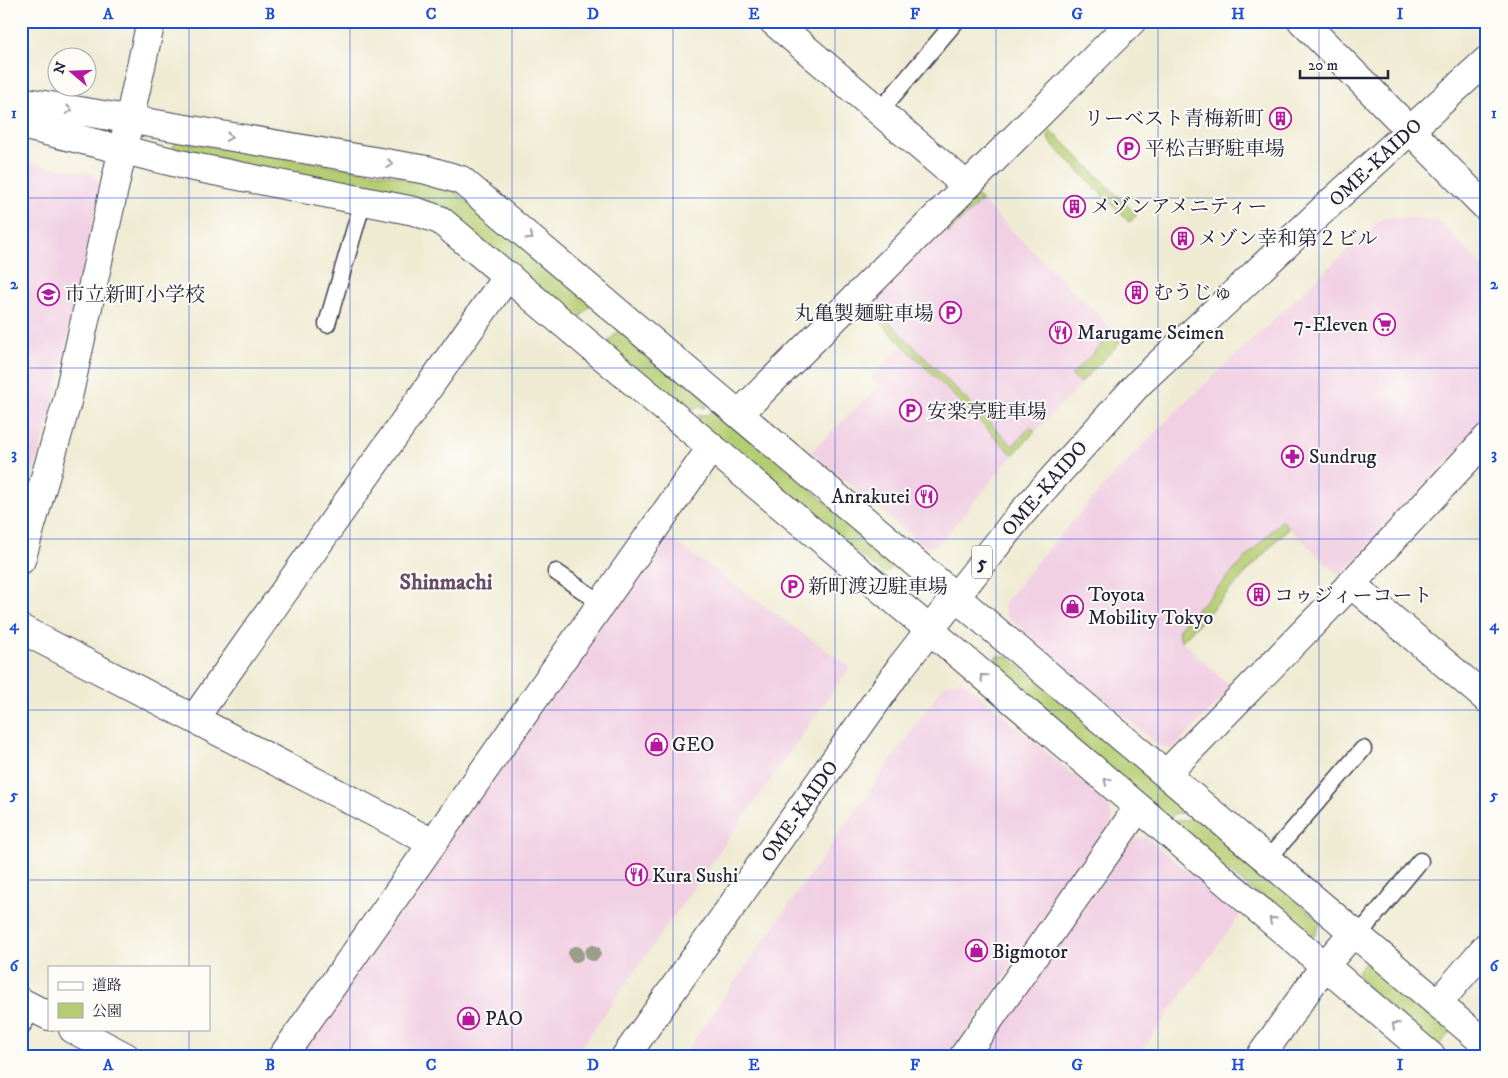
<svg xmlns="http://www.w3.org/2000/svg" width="1508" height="1078" font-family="'IM FELL DW Pica','Noto Serif JP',serif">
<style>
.built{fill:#f1d0e3}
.green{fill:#b5cd72;stroke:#6c7856}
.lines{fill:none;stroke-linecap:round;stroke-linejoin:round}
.lane-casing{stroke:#414052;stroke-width:19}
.street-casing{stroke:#414052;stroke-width:30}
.secondary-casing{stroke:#414052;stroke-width:30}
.primary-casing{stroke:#414052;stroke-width:30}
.lane{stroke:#fff;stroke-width:16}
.street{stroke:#fff;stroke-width:28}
.secondary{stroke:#fff;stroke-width:28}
.primary{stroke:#fff;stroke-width:28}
.tree{fill:#9a9d8a}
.oneway{stroke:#9c9ca7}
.grid{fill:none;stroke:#1d4ed8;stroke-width:1;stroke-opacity:0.55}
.labels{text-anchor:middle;stroke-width:4;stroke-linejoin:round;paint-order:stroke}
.shield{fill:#fdfcf7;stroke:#646373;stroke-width:1}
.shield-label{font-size:19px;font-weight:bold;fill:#22223b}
.poi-label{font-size:20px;fill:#22223b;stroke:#fdfcf7;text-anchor:start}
.street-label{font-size:20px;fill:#22223b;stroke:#fdfcf7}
.quarter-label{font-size:22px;font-weight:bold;fill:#674e67;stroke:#fdfcf7}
.neatline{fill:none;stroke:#1d4ed8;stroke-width:2}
.grid-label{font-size:16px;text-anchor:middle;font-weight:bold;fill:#1d4ed8}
</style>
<rect width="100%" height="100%" fill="#fdfcf7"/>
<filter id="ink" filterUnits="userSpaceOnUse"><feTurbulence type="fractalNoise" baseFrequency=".02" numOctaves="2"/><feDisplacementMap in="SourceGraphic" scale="10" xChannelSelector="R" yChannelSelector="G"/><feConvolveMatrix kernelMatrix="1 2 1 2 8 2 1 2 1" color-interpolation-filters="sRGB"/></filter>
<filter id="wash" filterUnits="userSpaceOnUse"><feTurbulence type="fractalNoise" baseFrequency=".0096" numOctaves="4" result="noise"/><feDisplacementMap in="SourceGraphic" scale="20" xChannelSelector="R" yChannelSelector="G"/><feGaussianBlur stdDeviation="1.12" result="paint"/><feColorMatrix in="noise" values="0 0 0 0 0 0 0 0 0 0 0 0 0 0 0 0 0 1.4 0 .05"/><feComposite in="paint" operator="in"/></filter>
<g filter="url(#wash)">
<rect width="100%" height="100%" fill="#efebd3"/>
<path class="built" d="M21,162L93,174L101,188L54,399L21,513Z
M976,195L1123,340L1013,455L937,546L925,547L811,452L879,386L871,377L903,345L865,307Z
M1383,217L1436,219L1487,270V419L1340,576L1289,528L1182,641L1232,688L1173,749L1160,746L1005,615L1004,603L1041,557L1113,476L1173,414Z
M665,535L850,667L574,1057H296Z
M962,680L1110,807L1112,822L948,1057H682L944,685Z
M1146,837L1240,915L1137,1057H981L1133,838Z"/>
<path class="green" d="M1051,130L1137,215L1129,222L1049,141L1048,137Z
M176,141L443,183L593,302L576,322L442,208L173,148Z
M976,195L982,200L949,233L943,228Z
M869,302L1013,446L1030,427L1035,431L1013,455L865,307Z
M622,326L705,397L706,408L696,407L688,416L605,346Z
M1114,332L1123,340L1080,383L1071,375Z
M716,406L893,562L890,570L884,574L700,426L698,415H708Z
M1282,520L1289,527L1182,641L1178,633L1180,627Z
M997,656H1007L1184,802V813H1175L1167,822L991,664Z
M1195,811L1321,922L1315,935L1310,936L1178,831L1177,820H1187Z
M1369,962L1453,1028L1437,1048L1360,981L1358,971L1365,963Z"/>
</g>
<g filter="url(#ink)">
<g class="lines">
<defs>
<path id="lane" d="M879,112L956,21
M327,324L363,201
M556,572L601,603
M1267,860L1363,749
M1354,932L1366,926L1420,861
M21,1027L34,1009"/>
<path id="street" d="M773,21L967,186
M21,101L427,170L461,180L1487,1045
M21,125L189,166L414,211L440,220L930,630L1432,1057
M739,414L1132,21
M21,560L67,402L151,21
M1351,584L1487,699
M21,629L431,842
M194,719L508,275
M1166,774L1351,584L1487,438
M1438,1003L1487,946
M282,1057L711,448
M963,1057L1138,808
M1260,1057L1325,965L1354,932"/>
<path id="secondary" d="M1302,21L1487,208
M21,1002L49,1016
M73,1029L126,1057"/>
<path id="primary" d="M625,1057L900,668L1020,515L1139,383L1326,207L1487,60"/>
</defs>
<use href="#lane" class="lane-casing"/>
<use href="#street" class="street-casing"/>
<use href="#secondary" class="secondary-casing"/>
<use href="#primary" class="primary-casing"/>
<use href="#lane" class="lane"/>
<use href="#street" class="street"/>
<use href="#secondary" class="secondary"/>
<use href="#primary" class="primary"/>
</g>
<g class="tree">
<circle cx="593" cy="953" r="8"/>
<circle cx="576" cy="954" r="8"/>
</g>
<defs><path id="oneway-chevron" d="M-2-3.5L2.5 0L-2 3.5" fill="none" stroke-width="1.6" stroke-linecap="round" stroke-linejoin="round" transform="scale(1.25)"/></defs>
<g class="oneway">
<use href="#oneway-chevron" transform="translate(69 110) rotate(10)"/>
<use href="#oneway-chevron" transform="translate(229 137) rotate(9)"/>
<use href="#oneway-chevron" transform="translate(390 164) rotate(9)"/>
<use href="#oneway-chevron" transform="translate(530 237) rotate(40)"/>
<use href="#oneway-chevron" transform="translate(983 677) rotate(-139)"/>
<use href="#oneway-chevron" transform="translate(1107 781) rotate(-140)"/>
<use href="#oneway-chevron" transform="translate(1272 920) rotate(-140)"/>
<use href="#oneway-chevron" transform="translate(1395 1025) rotate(-139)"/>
</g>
</g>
<path class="grid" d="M189,21V967M350,21V1057M512,21V1057M673,21V1057M835,21V1057M996,21V1057M1158,21V1057M1319,21V1057M21,198H1487M21,368H1487M21,539H1487M21,710H1487M21,880H1487M189,1029V1057"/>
<defs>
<symbol id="building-ring" viewBox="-11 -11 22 22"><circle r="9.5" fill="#fdfcf7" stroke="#b5179e" stroke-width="1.5"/><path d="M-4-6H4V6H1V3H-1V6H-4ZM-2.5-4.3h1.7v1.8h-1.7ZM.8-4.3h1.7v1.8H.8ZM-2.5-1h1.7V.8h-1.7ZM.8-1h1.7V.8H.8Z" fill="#b5179e"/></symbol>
<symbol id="parking-ring" viewBox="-11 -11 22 22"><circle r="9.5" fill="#fdfcf7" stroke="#b5179e" stroke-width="1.5"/><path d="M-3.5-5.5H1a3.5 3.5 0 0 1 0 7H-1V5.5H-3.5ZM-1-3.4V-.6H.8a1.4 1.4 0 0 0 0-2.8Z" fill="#b5179e"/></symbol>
<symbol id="school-ring" viewBox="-11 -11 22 22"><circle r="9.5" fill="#fdfcf7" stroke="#b5179e" stroke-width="1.5"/><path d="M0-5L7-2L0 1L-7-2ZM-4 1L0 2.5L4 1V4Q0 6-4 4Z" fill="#b5179e"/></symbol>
<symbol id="supermarket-ring" viewBox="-11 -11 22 22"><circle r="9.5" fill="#fdfcf7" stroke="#b5179e" stroke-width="1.5"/><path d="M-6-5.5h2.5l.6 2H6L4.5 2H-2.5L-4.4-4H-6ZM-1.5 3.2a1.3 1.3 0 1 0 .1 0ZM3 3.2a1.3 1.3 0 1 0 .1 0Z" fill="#b5179e"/></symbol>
<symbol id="restaurant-ring" viewBox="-11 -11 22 22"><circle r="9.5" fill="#fdfcf7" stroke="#b5179e" stroke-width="1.5"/><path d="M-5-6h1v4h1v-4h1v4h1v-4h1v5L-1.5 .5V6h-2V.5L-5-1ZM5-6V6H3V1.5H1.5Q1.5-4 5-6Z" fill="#b5179e"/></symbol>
<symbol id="pharmacy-ring" viewBox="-11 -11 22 22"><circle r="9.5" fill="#fdfcf7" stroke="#b5179e" stroke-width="1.5"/><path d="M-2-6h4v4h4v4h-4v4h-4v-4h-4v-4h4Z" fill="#b5179e"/></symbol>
<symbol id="shop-ring" viewBox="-11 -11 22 22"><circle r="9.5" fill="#fdfcf7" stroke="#b5179e" stroke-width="1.5"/><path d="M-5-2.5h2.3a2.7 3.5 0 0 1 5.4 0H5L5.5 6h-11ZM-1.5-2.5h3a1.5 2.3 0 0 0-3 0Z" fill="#b5179e"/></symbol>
</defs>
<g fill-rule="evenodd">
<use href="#building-ring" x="1268" y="106" width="25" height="25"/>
<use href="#parking-ring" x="1116" y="136" width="25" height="25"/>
<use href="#building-ring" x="1062" y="194" width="25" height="25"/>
<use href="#building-ring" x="1170" y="226" width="25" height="25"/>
<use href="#building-ring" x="1124" y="280" width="25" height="25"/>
<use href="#school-ring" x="36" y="282" width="25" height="25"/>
<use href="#parking-ring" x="938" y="300" width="25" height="25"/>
<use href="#supermarket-ring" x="1372" y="312" width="25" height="25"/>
<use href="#restaurant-ring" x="1048" y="320" width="25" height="25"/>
<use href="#parking-ring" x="898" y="398" width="25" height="25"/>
<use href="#pharmacy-ring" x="1280" y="444" width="25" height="25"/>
<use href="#restaurant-ring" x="914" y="484" width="25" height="25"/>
<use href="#parking-ring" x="780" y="574" width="25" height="25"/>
<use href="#building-ring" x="1246" y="582" width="25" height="25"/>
<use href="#shop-ring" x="1060" y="594" width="25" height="25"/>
<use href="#shop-ring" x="644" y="732" width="25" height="25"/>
<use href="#restaurant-ring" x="624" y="862" width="25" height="25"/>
<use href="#shop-ring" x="964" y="938" width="25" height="25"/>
<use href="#shop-ring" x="456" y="1006" width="25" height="25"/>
</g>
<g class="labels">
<rect class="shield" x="972" y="545.5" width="20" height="33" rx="4"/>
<g class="shield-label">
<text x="982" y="569">5</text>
</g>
<g class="poi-label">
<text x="1264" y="125" text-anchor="end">リーベスト青梅新町</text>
<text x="1145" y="155">平松吉野駐車場</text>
<text x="1091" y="213">メゾンアメニティー</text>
<text x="1198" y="245">メゾン幸和第２ビル</text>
<text x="1153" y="299">むうじゅ</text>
<text x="65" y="301">市立新町小学校</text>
<text x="934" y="320" text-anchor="end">丸亀製麺駐車場</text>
<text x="1368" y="331" text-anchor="end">7-Eleven</text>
<text x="1077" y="339">Marugame Seimen</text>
<text x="927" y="418">安楽亭駐車場</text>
<text x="1309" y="463">Sundrug</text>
<text x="910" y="503" text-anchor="end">Anrakutei</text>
<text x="808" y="593">新町渡辺駐車場</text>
<text x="1088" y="601">Toyota<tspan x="1088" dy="23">Mobility Tokyo</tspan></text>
<text x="1274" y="602">コゥジィーコート</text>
<text x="672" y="751">GEO</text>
<text x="652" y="882">Kura Sushi</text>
<text x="992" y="958">Bigmotor</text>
<text x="485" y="1025">PAO</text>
</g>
<g class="street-label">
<text transform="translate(1375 162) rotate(-43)" y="7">OME-KAIDO</text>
<text transform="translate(1044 488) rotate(-49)" y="7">OME-KAIDO</text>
<text transform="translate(799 811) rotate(-55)" y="7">OME-KAIDO</text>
</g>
<g class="quarter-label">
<text x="446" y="589">Shinmachi</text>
</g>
</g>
<rect width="1508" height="1078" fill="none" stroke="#fdfcf7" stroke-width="55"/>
<rect x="48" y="966" width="162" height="65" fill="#fdfcf7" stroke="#a5a5ac"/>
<rect x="58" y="982" width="25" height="8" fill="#ffffff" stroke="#a5a5ac"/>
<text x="92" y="990" font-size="15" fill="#22223b">道路</text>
<rect x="58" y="1003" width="25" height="15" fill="#b5cd72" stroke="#a5a5ac"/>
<text x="92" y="1016" font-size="15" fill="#22223b">公園</text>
<g transform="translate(72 72) rotate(289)"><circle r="24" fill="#fdfcf7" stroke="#a5a5ac"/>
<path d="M0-4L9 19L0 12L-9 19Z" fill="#b5179e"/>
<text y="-8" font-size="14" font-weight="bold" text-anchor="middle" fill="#22223b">N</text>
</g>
<path d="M1300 70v8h88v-8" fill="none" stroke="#22223b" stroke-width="2.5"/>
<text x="1308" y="70" font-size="15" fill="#22223b" stroke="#fdfcf7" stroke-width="4" paint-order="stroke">20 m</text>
<rect x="28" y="28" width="1452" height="1022" class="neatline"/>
<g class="grid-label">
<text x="108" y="19">A</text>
<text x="270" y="19">B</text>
<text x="431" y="19">C</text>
<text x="593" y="19">D</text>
<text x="754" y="19">E</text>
<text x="915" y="19">F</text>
<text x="1077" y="19">G</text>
<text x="1238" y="19">H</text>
<text x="1400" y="19">I</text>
<text x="14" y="118">1</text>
<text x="1494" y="118">1</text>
<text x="14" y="289">2</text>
<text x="1494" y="289">2</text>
<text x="14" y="459">3</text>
<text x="1494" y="459">3</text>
<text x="14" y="630">4</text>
<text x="1494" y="630">4</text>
<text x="14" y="800">5</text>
<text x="1494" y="800">5</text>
<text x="14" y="971">6</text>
<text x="1494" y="971">6</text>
<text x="108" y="1070">A</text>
<text x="270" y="1070">B</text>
<text x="431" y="1070">C</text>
<text x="593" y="1070">D</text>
<text x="754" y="1070">E</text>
<text x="915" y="1070">F</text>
<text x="1077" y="1070">G</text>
<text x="1238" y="1070">H</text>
<text x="1400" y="1070">I</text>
</g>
</svg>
